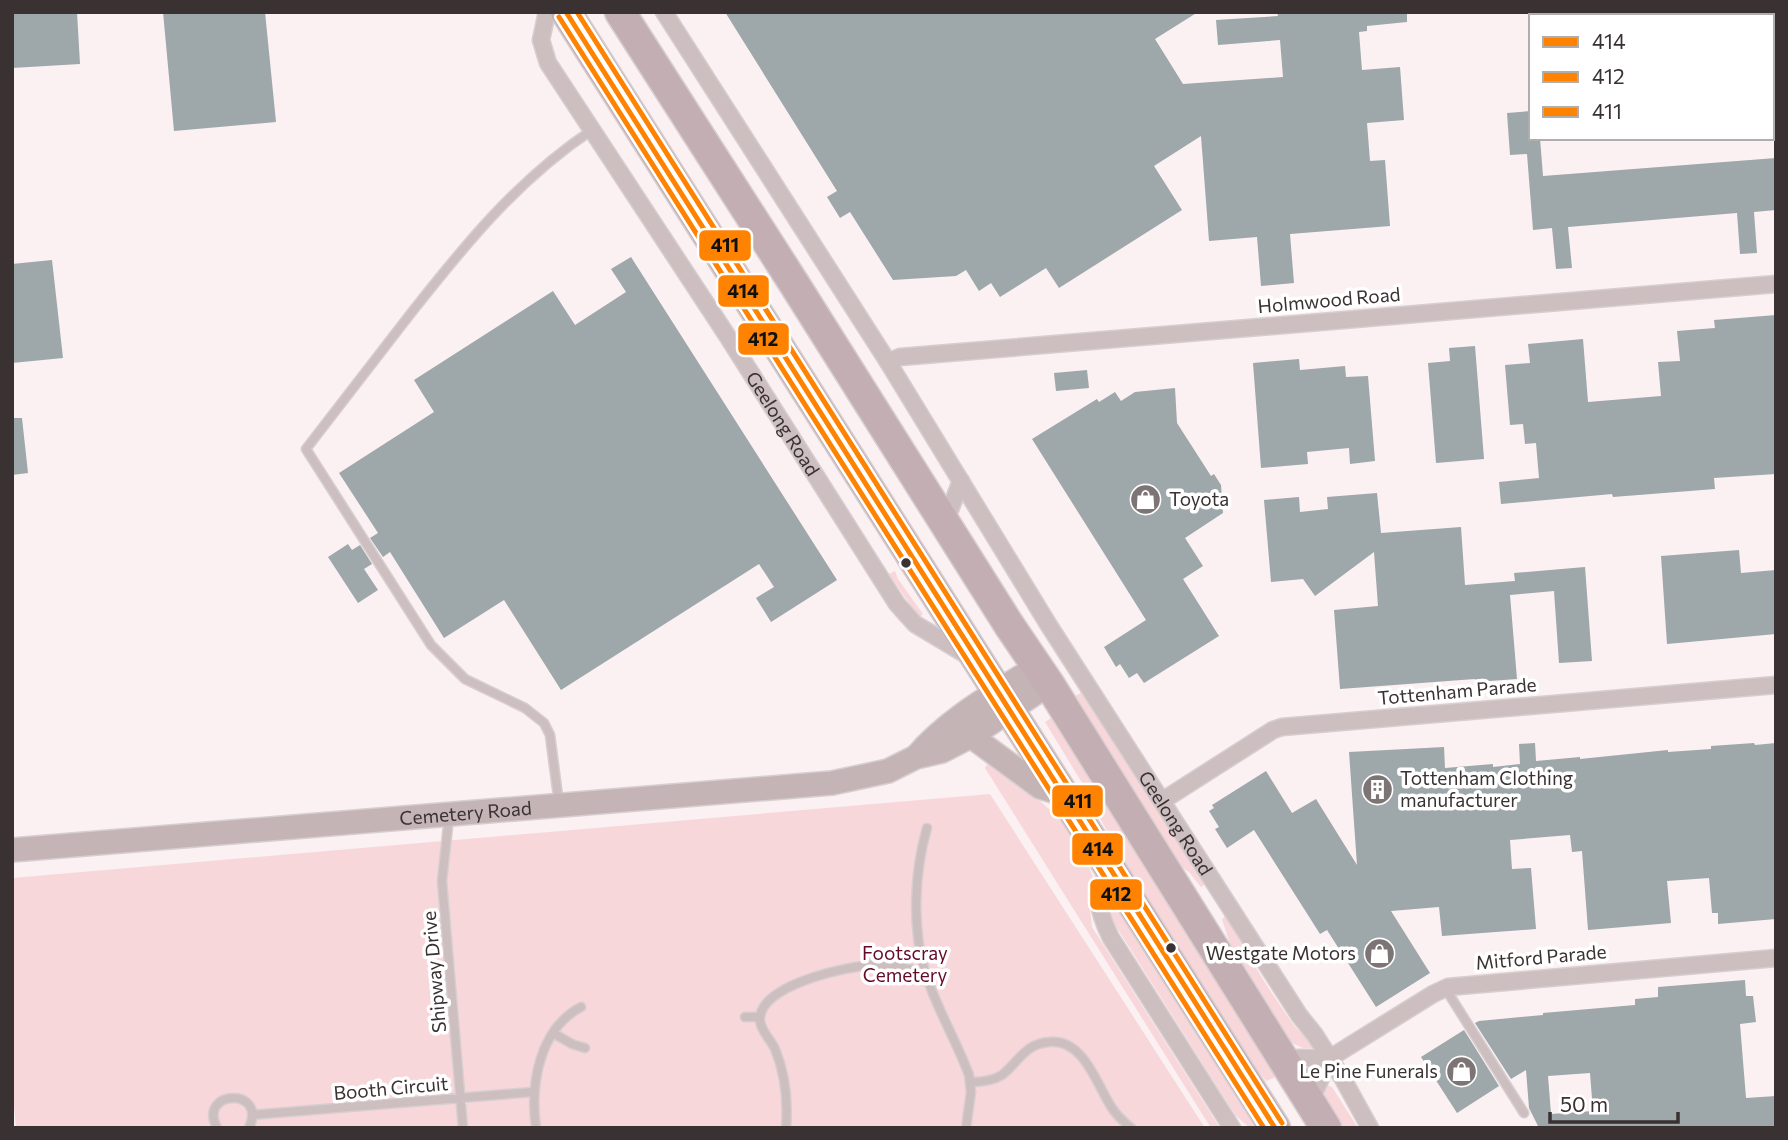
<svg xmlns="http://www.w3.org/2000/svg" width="1788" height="1140" font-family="Commissioner,sans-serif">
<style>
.green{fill:#f8d7db}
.building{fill:#9ea7a9;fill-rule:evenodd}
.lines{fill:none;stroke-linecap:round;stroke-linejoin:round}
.lane-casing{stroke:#d7ced0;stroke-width:11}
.street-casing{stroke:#d7ced0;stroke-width:19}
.secondary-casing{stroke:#d7ced0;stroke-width:26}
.highway-casing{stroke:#d7ced0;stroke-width:33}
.lane{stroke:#cdbec0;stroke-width:8}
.street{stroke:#cdbec0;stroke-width:16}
.secondary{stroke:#c5b4b6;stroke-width:23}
.highway{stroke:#c3afb3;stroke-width:30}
.bus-1-casing{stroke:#fff;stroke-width:10}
.bus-2-casing{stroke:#fff;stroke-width:10}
.bus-3-casing{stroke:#fff;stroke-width:10}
.bus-1{stroke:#ff8200;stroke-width:5}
.bus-2{stroke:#ff8200;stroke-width:5}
.bus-3{stroke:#ff8200;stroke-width:5}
.bus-dot{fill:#393132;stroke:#fff;stroke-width:2.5}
.labels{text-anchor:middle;stroke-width:7;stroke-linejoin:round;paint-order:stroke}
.street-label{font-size:19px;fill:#393132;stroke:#fff}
.poi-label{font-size:19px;fill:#393132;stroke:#fff;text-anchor:start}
.park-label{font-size:19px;fill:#640a29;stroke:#fff}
.line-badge{stroke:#fff;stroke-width:2.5}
.pale-badge-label{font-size:19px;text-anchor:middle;font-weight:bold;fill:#111}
</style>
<rect width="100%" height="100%" fill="#fbf0f2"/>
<path class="green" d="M895,571L898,579L923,614L919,618L889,574Z
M1081,693L1191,863L1207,883L1201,887L1189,872L1177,864L1075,696Z
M1051,718L1275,1072L1274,1078L1266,1081L1248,1059L1121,859L1084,786L1045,722Z
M991,758L1057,816L1085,857L1094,880L1090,909L1092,927L1220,1128H1211L985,768Z
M990,794L1205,1128H16L12,1085V878Z
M1105,897H1110L1256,1128H1250L1235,1115L1112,920Z
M1228,914C1245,953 1269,990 1293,1024C1300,1034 1311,1038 1314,1048H1303L1290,1042L1231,947L1222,919Z
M1327,1085L1332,1087L1358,1128H1344L1329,1105L1324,1093V1086Z"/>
<path class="building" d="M12,12H77L80,64L12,68Z
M163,12H265L276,122L174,131Z
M725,12H1198L1155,39L1183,84L1283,77L1280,40L1218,45L1216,20L1278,16L1277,12H1407V22L1367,26V31L1359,32L1362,70L1400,67L1404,120L1367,123L1370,161L1385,160L1390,226L1290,234L1294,283L1261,286L1257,237L1209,241L1201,136L1154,166L1182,210L1059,288L1046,268L1000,297L991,283L979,291L966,270L956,276L893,280L850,212L840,218L827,197L837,191Z
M1531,111V138H1540L1543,176L1776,158V210L1754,212L1757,253L1740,254L1737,213L1568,227L1572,268L1556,269L1552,228L1533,230L1527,154L1510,155L1507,113Z
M631,257L837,580L771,622L756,598L774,587L759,564L561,690L504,600L444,638L390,552L383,557L370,538L378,533L339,473L434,412L414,380L553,291L575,325L626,292L611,269Z
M52,260L63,358L12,363V264Z
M1776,315V474L1714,478L1715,489L1613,497L1612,494L1501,504L1499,482L1539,478L1536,443L1525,444L1523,424L1510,425L1505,365L1530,363L1528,344L1583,339L1588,402L1661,396L1658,362L1680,361L1677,331L1715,328L1714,320Z
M1475,346L1484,459L1436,463L1428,363L1450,361L1449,348Z
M1299,359L1300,370L1345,366L1346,377L1368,376L1375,461L1350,464L1349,448L1307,452L1308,464L1261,468L1253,363Z
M1087,370L1089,388L1056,391L1054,373Z
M1175,388L1177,423L1211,476L1214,474L1221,485L1223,513L1185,538L1203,566L1183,579L1219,636L1144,683L1137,673L1129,678L1120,664L1116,667L1104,647L1146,620L1032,439L1097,399L1099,402L1115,392L1121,401L1135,392Z
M12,418H22L28,473L12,475Z
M1377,493L1381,533L1461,527L1465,585L1515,581L1514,573L1585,567L1592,661L1559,663L1554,591L1510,595L1517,679L1476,682L1475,679L1340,689L1334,610L1378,606L1374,552L1315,596L1303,579L1271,582L1264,500L1299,497L1300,512L1328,509L1327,497Z
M348,544L352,550L360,545L372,564L364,569L378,590L358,603L328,557Z
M1739,550L1741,573L1776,570V634L1667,644L1661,556Z
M1535,743L1536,761L1580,757V759L1668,750V752L1711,749V746L1754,743L1755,745L1776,743V919L1718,924V913H1712L1709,878L1667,881L1671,923L1588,930L1582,851L1572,852L1570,835L1510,840L1512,869L1531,868L1536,929L1442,936L1439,907L1391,911L1430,973L1376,1007L1327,930L1320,934L1254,830L1227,848L1215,829L1219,827L1209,811L1214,808L1212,805L1266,771L1292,813L1316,799L1357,865L1349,752L1444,747L1445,768L1493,764V767L1520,764L1519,744Z
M1745,980L1746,996H1753L1756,1022L1740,1024L1746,1098L1776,1096V1128H1539L1529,1108L1526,1070L1511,1079L1475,1023L1479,1021L1543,1015V1013L1635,1005V999L1658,997V987ZM1590,1073L1593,1111L1551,1114L1548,1076Z
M1464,1030L1499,1086L1457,1113L1421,1057Z"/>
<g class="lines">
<defs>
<path id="lane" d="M559,804L550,735L544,723L525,708L465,679L431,645L306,449C340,405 374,361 408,317C463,247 517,180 592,130
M449,817L442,881L463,1128
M927,828C914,873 912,927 925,972C936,1007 956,1040 969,1075L971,1092L966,1128
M1445,988L1524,1113
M745,1017H760
M553,1033L572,1044L585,1048
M970,1082C981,1082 993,1081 1002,1075C1019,1062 1024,1044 1049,1042C1084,1038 1097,1086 1112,1108C1117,1116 1124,1122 1131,1128
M252,1115L533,1092
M217,1128C197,1089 268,1087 249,1128
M536,1128C530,1085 539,1029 581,1007
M786,1128C788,1102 785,1073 775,1049C771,1040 761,1031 760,1021C757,985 848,966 873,965C891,964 908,968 926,973"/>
<g id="street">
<path id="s1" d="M547,12L541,40L548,63L728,337L897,604L915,624L970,657"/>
<path id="s2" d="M664,12L888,362L1048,624L1299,1015L1315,1035L1343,1079L1370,1128"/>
<path d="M888,362L900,357L1776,284"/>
<path d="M945,523L961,481"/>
<path d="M1162,801L1273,730L1282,727L1776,685"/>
<path d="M1109,868C1095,897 1097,910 1111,938L1232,1128"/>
<path d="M1283,1058H1330L1433,994L1448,987L1776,958"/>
<path d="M1310,1102L1330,1058"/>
</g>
<g id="secondary">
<path d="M971,736L1040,787L1063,794"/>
<path d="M916,757C948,719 995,693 1037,667"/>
<path id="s3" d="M12,850L832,783L888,771L916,757L942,751L971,736L1049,684"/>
</g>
<path id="highway" d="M566,12L1275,1128
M620,12L793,282L1009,625L1049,684L1326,1128"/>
</defs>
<use href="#lane" class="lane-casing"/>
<use href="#street" class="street-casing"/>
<use href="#secondary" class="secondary-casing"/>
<use href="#highway" class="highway-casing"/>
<use href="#lane" class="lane"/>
<use href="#street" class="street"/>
<use href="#secondary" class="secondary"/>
<use href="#highway" class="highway"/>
<defs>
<path id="bus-1" d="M566,12L1275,1128"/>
<path id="bus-2" d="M559,17L1264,1128"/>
<path id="bus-3" d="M577,12L1282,1123"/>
</defs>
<use href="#bus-1" class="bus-1-casing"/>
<use href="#bus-2" class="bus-2-casing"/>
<use href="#bus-3" class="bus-3-casing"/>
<use href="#bus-1" class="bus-1"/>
<use href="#bus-2" class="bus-2"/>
<use href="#bus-3" class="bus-3"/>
</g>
<defs>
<symbol id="shop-disc" viewBox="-11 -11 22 22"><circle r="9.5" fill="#7d7475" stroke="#fff"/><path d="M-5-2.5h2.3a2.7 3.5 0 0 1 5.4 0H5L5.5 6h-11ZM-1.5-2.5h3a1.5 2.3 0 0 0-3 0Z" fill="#fff"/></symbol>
<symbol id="building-disc" viewBox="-11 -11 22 22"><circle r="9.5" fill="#7d7475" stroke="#fff"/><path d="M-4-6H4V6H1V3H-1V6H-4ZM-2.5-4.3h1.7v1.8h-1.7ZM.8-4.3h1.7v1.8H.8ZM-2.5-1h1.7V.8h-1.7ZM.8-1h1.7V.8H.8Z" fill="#fff"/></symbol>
</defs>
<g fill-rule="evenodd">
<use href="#shop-disc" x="1128" y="482" width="35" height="35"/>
<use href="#building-disc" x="1360" y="772" width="35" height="35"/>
<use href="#shop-disc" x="1362" y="936" width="35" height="35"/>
<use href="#shop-disc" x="1444" y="1054" width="35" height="35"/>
</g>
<g class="bus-dot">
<circle cx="906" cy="563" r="6"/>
<circle cx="1171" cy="948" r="6"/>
</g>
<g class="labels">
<g class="street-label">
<text transform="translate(1329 300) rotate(-5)" y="7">Holmwood Road</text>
<text dy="7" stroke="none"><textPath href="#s1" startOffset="483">Geelong Road</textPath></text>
<text transform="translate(1457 691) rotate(-5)" y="7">Tottenham Parade</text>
<text dy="7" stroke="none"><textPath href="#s3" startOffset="455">Cemetery Road</textPath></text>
<text dy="7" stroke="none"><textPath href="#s2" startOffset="959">Geelong Road</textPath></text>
<text transform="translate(1541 957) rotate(-5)" y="7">Mitford Parade</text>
<text transform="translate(434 972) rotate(-95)" y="7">Shipway Drive</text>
<text transform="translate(391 1088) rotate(-5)" y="7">Booth Circuit</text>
</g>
<g class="poi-label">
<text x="1169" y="506">Toyota</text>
<text x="1400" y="785">Tottenham Clothing<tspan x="1400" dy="22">manufacturer</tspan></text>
<text x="1356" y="960" text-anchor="end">Westgate Motors</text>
<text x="1438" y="1078" text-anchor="end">Le Pine Funerals</text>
</g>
<g class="park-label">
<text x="905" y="960">Footscray<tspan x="905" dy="22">Cemetery</tspan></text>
</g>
</g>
<g class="line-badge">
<rect x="698" y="229" width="54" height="33" rx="7" fill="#ff8200"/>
<rect x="717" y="274" width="53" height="34" rx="7" fill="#ff8200"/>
<rect x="737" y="322" width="53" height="34" rx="7" fill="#ff8200"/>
<rect x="1051" y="784" width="53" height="34" rx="7" fill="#ff8200"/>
<rect x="1071" y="832" width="53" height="34" rx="7" fill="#ff8200"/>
<rect x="1089" y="878" width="54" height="33" rx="7" fill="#ff8200"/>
</g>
<g class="pale-badge-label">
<text x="725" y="252">411</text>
<text x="743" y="298">414</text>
<text x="763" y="346">412</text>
<text x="1078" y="808">411</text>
<text x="1098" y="856">414</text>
<text x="1116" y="901">412</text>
</g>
<rect width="1788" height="1140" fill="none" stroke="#393132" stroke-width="28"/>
<rect x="1529" y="14" width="245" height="126" fill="#ffffff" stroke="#b0adad" stroke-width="2"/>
<rect x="1543" y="37" width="35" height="10" fill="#ff8200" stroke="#b0adad" stroke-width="2"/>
<text x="1592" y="49" font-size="21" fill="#393132">414</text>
<rect x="1543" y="72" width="35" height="10" fill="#ff8200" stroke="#b0adad" stroke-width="2"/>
<text x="1592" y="84" font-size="21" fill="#393132">412</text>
<rect x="1543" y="107" width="35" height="10" fill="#ff8200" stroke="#b0adad" stroke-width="2"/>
<text x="1592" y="119" font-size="21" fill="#393132">411</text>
<path d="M1550 1112v10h128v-10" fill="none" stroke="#393132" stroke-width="3.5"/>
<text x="1560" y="1112" font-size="21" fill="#393132" stroke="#ffffff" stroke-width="5" paint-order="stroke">50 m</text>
</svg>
